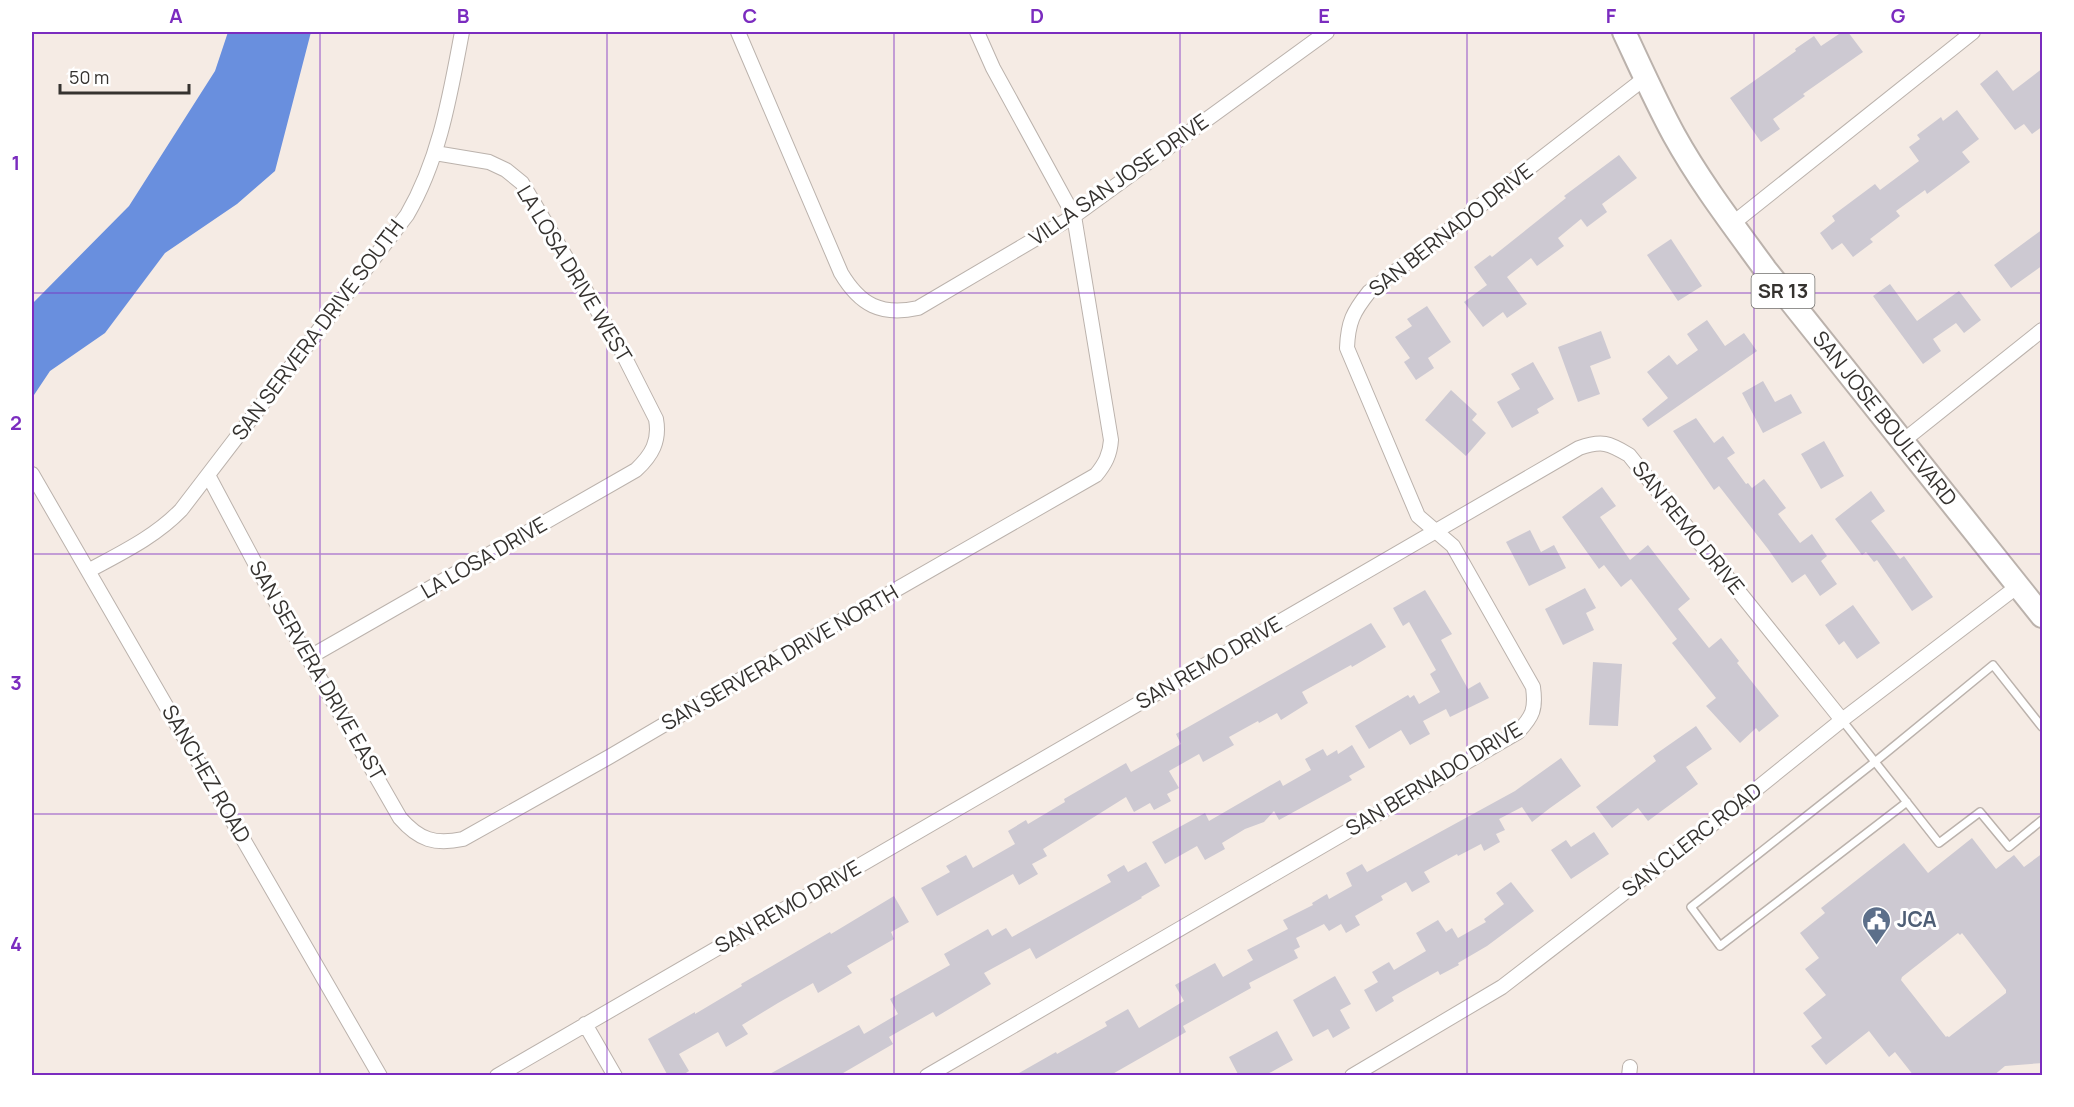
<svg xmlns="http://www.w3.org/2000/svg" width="2074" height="1107" font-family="Manrope,sans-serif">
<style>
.water{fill:#698fde}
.building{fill:#cdc9d2;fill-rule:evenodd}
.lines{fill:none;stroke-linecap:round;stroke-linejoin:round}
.service-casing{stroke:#bbb2ac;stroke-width:10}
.minor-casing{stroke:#bbb2ac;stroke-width:16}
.primary-casing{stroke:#bbb2ac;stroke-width:26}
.service{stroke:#fff;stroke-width:7}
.minor{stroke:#fff;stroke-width:14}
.primary{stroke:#fff;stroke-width:22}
.grid{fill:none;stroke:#7b2cbf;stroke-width:1.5;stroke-opacity:0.55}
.labels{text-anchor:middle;stroke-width:6;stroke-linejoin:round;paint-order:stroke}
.shield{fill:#fff;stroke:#72706d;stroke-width:1.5}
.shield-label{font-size:20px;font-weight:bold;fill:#35322f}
.street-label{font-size:21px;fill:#35322f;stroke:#fff}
.service-label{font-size:21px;font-weight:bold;fill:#4e5e75;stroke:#fff;text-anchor:start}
.neatline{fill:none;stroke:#7b2cbf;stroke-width:2}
.grid-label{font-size:20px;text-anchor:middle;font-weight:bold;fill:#7b2cbf}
</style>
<rect width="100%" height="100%" fill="#f5ebe4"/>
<path class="water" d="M228,32H311L275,171L237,204L165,253L105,333L50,371L32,398V304L129,206L215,71Z"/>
<path class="building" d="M1842,32H1848L1863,52L1803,94L1805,96L1773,119L1780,129L1761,142L1730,98L1796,51L1795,49L1814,36L1821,46Z
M2043,68V126L2032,134L2024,124L2015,130L1980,84L1997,70L2013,91Z
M1957,110L1979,139L1962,152L1970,162L1927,194L1925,190L1896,211L1900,216L1870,239L1873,242L1853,257L1842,243L1832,250L1820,233L1835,221L1832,216L1875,184L1880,190L1919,161L1909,147L1920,139L1917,135L1941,117L1943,121Z
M1619,155L1637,178L1602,204L1607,212L1587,227L1581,219L1558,238L1564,246L1537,266L1531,258L1507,277L1527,304L1507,318L1503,312L1483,327L1464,302L1487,285L1474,267L1490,255L1492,257L1566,198L1564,196Z
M2043,229V265L2011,288L1994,265Z
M1671,239L1702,286L1678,301L1647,255Z
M1890,284L1917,321L1959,291L1981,320L1964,333L1956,323L1933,339L1941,351L1923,364L1873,296Z
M1427,306L1451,342L1428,358L1434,368L1416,380L1404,362L1410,358L1395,337L1412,326L1407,319Z
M1707,320L1725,346L1744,333L1757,351L1648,427L1642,419L1668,398L1647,372L1669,355L1677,365L1698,350L1687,334Z
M1601,331L1611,358L1590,366L1600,394L1578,402L1558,347Z
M1533,362L1554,399L1537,409L1539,413L1512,428L1497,402L1520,389L1511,374Z
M1763,381L1775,402L1791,394L1802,413L1763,433L1742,393Z
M1451,390L1477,414L1472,420L1486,433L1466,456L1425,420Z
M1696,418L1714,443L1723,436L1735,453L1727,458L1746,484L1748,483L1752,488L1764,479L1786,508L1778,514L1800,543L1812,534L1827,556L1821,561L1837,584L1820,596L1805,574L1792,583L1768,549L1719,486L1714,490L1673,431Z
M1824,441L1844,476L1821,489L1801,454Z
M1602,487L1616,506L1600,517L1630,560L1648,545L1690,599L1678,609L1709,648L1721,638L1739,661L1737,663L1779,716L1759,732L1756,728L1740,743L1706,706L1716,698L1672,643L1677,639L1631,579L1621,587L1604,565L1599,569L1562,517Z
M1871,491L1885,511L1871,521L1900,559L1904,556L1933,597L1912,611L1877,560L1874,562L1866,552L1862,555L1835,519Z
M1530,530L1541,552L1554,545L1566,568L1529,586L1506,542Z
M1585,588L1596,608L1586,613L1594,630L1563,645L1545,609Z
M1425,590L1452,634L1441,640L1468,689L1480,682L1489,698L1450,717L1446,709L1423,721L1430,734L1410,745L1401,730L1369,749L1355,726L1408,695L1410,698L1414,695L1419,704L1440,692L1430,674L1436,670L1409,622L1403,626L1393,608Z
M1853,605L1880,643L1857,659L1844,641L1839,645L1825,625Z
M1371,623L1386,647L1352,667L1351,665L1302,692L1308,703L1281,720L1277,713L1259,723L1258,721L1229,737L1234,745L1203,762L1199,754L1169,771L1179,788L1167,794L1171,801L1154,810L1150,803L1134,812L1126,797L1043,849L1047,856L1032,864L1038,874L1019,885L1013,874L937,916L921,888L950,872L946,866L966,855L973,868L1015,844L1008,831L1026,820L1028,824L1065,802L1064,799L1126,763L1131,772L1181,744L1176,734Z
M1593,662L1622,664L1618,726L1589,725Z
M1696,726L1712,749L1686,767L1698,784L1648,821L1638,808L1612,828L1596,807L1656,761L1653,756Z
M1352,745L1365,767L1349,776L1352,780L1279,820L1274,811L1264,822L1245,829L1222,843L1225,849L1205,860L1197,846L1165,864L1152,842L1205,813L1209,821L1280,780L1283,786L1311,770L1305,759L1323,749L1327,756L1337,750L1338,754Z
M1561,758L1581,786L1550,808L1532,822L1522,807L1499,819L1505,830L1496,834L1500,842L1484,851L1481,844L1458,856L1457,854L1424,872L1430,882L1412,892L1406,882L1381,896L1383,900L1355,916L1360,925L1346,933L1341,924L1329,931L1324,924L1296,938L1300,947L1294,950L1298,958L1249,983L1251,988L1183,1026L1186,1032L1109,1076H1014L1056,1052L1057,1054L1107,1026L1105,1022L1128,1009L1139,1028L1184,1001L1175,985L1215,963L1223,977L1253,960L1247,950L1288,929L1283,920L1313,905L1312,903L1327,894L1329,899L1352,886L1346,873L1362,864L1367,872L1515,791Z
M1594,832L1609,854L1571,879L1551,850L1566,840L1571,847Z
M1972,838L1996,869L2014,855L2024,867L2043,853V1063L2005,1066L1993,1076H1914L1895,1052L1889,1057L1869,1031L1826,1065L1811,1046L1822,1038L1803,1013L1826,995L1805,969L1819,958L1800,933L1825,913L1821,908L1904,843L1928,873ZM1958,933L1960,935L1962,933L2006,990V993L1949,1037L1947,1036L1946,1037L1901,980L1902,977Z
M1146,862L1160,886L1141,897L1142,898L1036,959L1030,948L984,973L991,984L936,1017L933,1012L889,1037L893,1044L838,1076H766L859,1025L864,1034L898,1014L890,999L950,965L944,954L988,929L992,936L1006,928L1012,937L1111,882L1107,875L1124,865L1128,872Z
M1511,882L1534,911L1487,946L1458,963L1459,965L1440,975L1438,971L1392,997L1394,1001L1376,1012L1364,990L1378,982L1372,972L1389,962L1394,970L1426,951L1416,933L1438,920L1446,932L1452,928L1458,938L1486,922L1484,919L1504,904L1496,893Z
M894,896L909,922L891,932L894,939L847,966L852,973L818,993L813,983L778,1003L742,1025L748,1034L726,1047L718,1032L679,1054L689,1071L681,1076H668L648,1039L695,1012V1014L742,986L741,984L772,966L830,932L831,934Z
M1335,976L1351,1004L1340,1010L1350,1028L1333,1038L1328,1029L1313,1037L1293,1000Z
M1277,1031L1293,1060L1264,1076H1239L1229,1057Z"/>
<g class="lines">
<defs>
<path id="service" d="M1842,720L1939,843L1980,812L2009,847L2042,820
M1907,802L1720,946L1691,907L1876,761L1993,665L2042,727"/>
<path id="minor" d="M738,32L841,273C860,305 881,316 918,308L1074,216L1327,32
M1732,224L1973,32
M1903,441L2042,330
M32,474L380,1076
M208,475L272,595L400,818C419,840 435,845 463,839L609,757L808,640L1096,475C1105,464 1110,455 1111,440L1074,216L993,68L977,32
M88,571C121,553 155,537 181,510L407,215C440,158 450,95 462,32
M308,658L636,470C652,455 660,441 656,419L622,352L522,183L506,170L489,162L435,153
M585,1024L615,1076
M497,1076L1579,448C1602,440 1609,443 1629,455L1842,720
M927,1076L1518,732C1533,716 1536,709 1533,687L1453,546L1418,516L1347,348C1348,322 1353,312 1369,292L1645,78
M1352,1076L1502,987L1703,832L1842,720L2018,586
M1629,1076L1630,1067"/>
<g id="primary">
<path id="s1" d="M1624,32C1640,66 1656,102 1674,135C1700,182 1733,225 1765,269L2042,616"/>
</g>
</defs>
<use href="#service" class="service-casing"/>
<use href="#minor" class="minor-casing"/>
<use href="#primary" class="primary-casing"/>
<use href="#service" class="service"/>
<use href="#minor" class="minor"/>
<use href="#primary" class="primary"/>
</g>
<path class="grid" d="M320,32V1076M607,32V1076M894,32V1076M1180,32V1076M1467,32V1076M1754,32V1076M32,293H2042M32,554H2042M32,814H2042"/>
<defs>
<symbol id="civic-pin" viewBox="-11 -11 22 30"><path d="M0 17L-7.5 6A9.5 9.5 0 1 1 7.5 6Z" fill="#5c6f8a" stroke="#fff"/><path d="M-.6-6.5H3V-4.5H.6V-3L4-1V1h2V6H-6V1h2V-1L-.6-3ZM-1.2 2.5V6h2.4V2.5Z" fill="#fff"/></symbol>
</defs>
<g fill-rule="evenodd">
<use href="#civic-pin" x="1860" y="904" width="33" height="45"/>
</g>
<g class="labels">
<rect class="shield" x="1751.5" y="274" width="63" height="34" rx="4.5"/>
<g class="shield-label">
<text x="1783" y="298">SR 13</text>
</g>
<g class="street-label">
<text transform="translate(1119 180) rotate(-35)" y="7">VILLA SAN JOSE DRIVE</text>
<text transform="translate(1451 230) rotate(-38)" y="7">SAN BERNADO DRIVE</text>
<text transform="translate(574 274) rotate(59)" y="7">LA LOSA DRIVE WEST</text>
<text transform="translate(318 330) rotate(-53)" y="7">SAN SERVERA DRIVE SOUTH</text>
<text dy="7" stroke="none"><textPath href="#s1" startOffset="468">SAN JOSE BOULEVARD</textPath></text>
<text transform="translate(1688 528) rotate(51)" y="7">SAN REMO DRIVE</text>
<text transform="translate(484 558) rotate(-30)" y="7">LA LOSA DRIVE</text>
<text transform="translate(780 658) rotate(-30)" y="7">SAN SERVERA DRIVE NORTH</text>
<text transform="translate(1209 663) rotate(-30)" y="7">SAN REMO DRIVE</text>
<text transform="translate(317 671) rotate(60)" y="7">SAN SERVERA DRIVE EAST</text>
<text transform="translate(206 774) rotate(60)" y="7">SANCHEZ ROAD</text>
<text transform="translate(1434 779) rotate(-31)" y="7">SAN BERNADO DRIVE</text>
<text transform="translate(1692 840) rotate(-38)" y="7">SAN CLERC ROAD</text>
<text transform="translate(788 907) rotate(-30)" y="7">SAN REMO DRIVE</text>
</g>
<g class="service-label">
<text x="1897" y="927">JCA</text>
</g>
</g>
<rect width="2074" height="1107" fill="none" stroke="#ffffff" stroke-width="66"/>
<path d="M60 84v9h129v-9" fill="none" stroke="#35322f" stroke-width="3"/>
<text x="69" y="84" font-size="18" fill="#35322f" stroke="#ffffff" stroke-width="4.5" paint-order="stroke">50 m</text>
<rect x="33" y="33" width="2008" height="1041" class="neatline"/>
<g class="grid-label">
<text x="176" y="23">A</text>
<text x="463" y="23">B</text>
<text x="750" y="23">C</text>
<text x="1037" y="23">D</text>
<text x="1324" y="23">E</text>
<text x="1611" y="23">F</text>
<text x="1898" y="23">G</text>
<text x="16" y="170">1</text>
<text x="16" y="430">2</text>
<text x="16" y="690">3</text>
<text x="16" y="951">4</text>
</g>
</svg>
